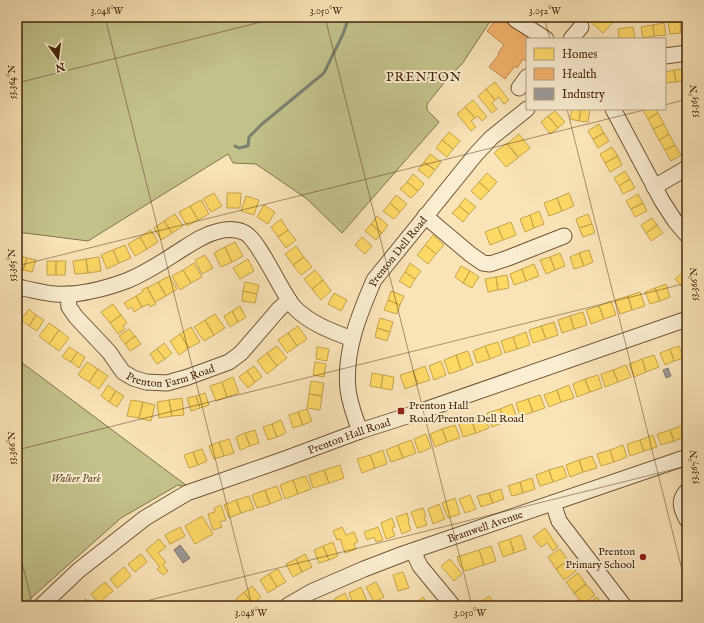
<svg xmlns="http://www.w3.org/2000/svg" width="704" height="623" font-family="'IM FELL English',serif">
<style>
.green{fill:#c3c28b;stroke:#83744a}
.homes{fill:#ffd966;stroke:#c7a44a}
.health{fill:#f6b26b;stroke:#c0884e}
.industry{fill:#999;stroke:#7f776e}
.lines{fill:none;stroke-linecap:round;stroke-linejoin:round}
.stream{stroke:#7a8271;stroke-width:3}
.minor-casing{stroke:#705636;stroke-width:17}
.minor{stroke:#fbedd1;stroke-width:15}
.ticks{fill:none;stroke:#43270a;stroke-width:1;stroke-opacity:0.45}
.poi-dot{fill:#8f2418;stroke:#fbedd1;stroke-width:1.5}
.labels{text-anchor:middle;stroke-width:4;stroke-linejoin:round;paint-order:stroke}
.street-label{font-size:11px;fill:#43270a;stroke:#fbedd1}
.poi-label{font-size:11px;fill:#43270a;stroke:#fbedd1;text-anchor:start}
.park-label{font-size:11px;font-style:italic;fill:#634e2a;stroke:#fbedd1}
.quarter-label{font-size:13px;letter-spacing:1px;fill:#43270a;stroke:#fbedd1}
.neatline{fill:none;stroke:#43270a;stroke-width:1.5}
.ticks-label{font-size:10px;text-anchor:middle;fill:#43270a}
</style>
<rect width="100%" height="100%" fill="#f9e4b8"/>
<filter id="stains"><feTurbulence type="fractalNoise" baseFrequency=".005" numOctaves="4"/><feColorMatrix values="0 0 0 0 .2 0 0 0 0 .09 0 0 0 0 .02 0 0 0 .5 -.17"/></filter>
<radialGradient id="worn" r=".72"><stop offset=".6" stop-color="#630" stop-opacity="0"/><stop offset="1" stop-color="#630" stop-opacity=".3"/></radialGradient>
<path class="green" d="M17,17H493L462,64L448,78L427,104V110L439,122L342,233L307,199L256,164L233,163L228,154L88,241L17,232Z
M17,359L190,488L178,485L121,518L22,606H17Z"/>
<path class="homes" d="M585,17H618L603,33Z
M687,20V32L681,33L680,21Z
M680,21L681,33L670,34L668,23Z
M664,23L666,35L654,36L653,25Z
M653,25L654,36L643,38L641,27Z
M633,27L635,39H619L618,29Z
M685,69L687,80L676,82L674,70Z
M674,70L676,82L665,83V72Z
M495,82L509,100L504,104L499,97L495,100L486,89Z
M486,89L495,100L492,103L497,109L492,113L478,96Z
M473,100L487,117L482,121L478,116L475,118L465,107Z
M465,107L475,118L471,121L476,127L471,131L457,114Z
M572,109H581L579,121L570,119Z
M581,109H590L588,122L579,121Z
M642,109H656L658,113L648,119Z
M555,111L565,122L558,128L548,116Z
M658,113L664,124L653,129L648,119Z
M548,116L558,128L550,134L541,122Z
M599,124L604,133L593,139L588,131Z
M664,124L669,134L659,140L653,129Z
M449,132L460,141L453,149L442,140Z
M604,133L609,141L598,148L593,139Z
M519,134L530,148L519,157L507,144Z
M669,134L675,145L665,150L659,140Z
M442,140L453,149L447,157L436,148Z
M507,143L518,158L506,167L494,153Z
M675,145L681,155L671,161L665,150Z
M612,147L618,156L605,163L600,154Z
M430,154L441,162L435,170L424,162Z
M618,156L622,165L610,172L605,163Z
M424,162L435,170L429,178L418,170Z
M625,171L630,179L619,186L614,178Z
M487,173L497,182L489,191L479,182Z
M413,174L424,184L418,191L407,182Z
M630,179L635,188L623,194L619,186Z
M407,182L418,191L411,198L400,189Z
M479,182L489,191L481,200L471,191Z
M214,193L222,206L211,212L203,199Z
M227,193H241L240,208H227Z
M569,193L574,206L562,211L557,198Z
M638,194L643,203L631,209L626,201Z
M396,195L407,204L400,212L390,203Z
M246,196L259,200L254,215L241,211Z
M465,198L476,207L469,214L459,206Z
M557,198L562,211L549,216L544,203Z
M201,200L209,214L198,220L190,206Z
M390,203L400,212L394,219L383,211Z
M643,203L647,211L635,217L631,209Z
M264,205L275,212L268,224L257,217Z
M190,206L198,220L187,226L179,212Z
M459,206L469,214L463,222L452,213Z
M539,211L544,224L534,228L530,215Z
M175,214L183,226L172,233L164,221Z
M588,214L592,224L579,228L576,219Z
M530,215L534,228L525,232L520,219Z
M377,216L388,225L382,233L371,224Z
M652,218L657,225L646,233L641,225Z
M281,219L288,230L278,237L271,227Z
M164,221L172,233L161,240L154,228Z
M511,222L516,235L503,240L498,227Z
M371,224L382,233L376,240L365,231Z
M592,224L595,233L583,237L579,228Z
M657,225L663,233L651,241L646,233Z
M498,227L503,240L490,245L485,232Z
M151,230L158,242L147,249L140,237Z
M288,230L296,240L286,248L278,237Z
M433,235L444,245L436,254L425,245Z
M140,237L147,249L135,256L128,244Z
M362,237L372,246L365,254L355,245Z
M235,242L243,256L232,262L225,247Z
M125,245L131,258L119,263L113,250Z
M425,245L436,254L428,264L417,255Z
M296,246L304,257L293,265L285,254Z
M225,247L232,262L221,267L214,253Z
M113,250L119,263L107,269L101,255Z
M589,250L593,262L584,266L579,253Z
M560,253L565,266L555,270L550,257Z
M579,253L584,266L574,269L570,257Z
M18,255L27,258L23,270L17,268V259Z
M205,255L213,268L202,274L195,260Z
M99,257L101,271L88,273L86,259Z
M304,257L312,267L301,275L293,265Z
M550,257L555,270L546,274L540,260Z
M27,258L36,260L32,272L23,270Z
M86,259L88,273L75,274L73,261Z
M248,259L254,271L240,279L233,268Z
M47,261H56V275H47Z
M56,261H66L65,275H56Z
M194,263L202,277L191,283L183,270Z
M410,263L421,271L415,279L405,272Z
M534,264L539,276L526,281L522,269Z
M461,266L470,271L463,283L455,277Z
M687,268V277L683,272Z
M522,269L526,281L514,285L510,274Z
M183,270L191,283L180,290L172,276Z
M315,270L323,280L312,289L304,279Z
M470,271L479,277L472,288L463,283Z
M405,272L415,279L410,288L399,281Z
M683,272L687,277V287L684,289L675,279Z
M507,275L509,288L498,290L496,277Z
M169,276L177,289L166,296L158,282Z
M496,277L498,290L488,292L485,279Z
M323,280L331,291L321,300L312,289Z
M158,282L166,296L155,302L147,288Z
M245,282L259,285L257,294L243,291Z
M666,284L670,297L660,301L655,288Z
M147,287L156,304L150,307L149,304L142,307L136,296L143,292L142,290Z
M655,288L660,301L650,304L645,292Z
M243,291L257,294L255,303L242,301Z
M391,291L404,296L400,305L388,300Z
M640,292L645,306L632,310L628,296Z
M334,293L347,300L341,311L328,304Z
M136,296L142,307L134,312L132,307L128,309L124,303Z
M628,296L632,310L620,314L615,300Z
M388,300L400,305L397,314L384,310Z
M611,301L616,315L604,319L599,306Z
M17,303L22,305L17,316Z
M113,304L121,315L110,323L101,312Z
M240,306L246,317L238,322L232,311Z
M599,306L604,319L591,324L586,310Z
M29,309L36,315L29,326L21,320Z
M232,311L238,322L230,327L224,316Z
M583,312L587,325L574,329L570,316Z
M215,314L225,328L214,335L205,320Z
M36,315L44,320L37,331L29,326Z
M121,315L127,323L123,326L125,329L118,334L110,323Z
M570,316L574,329L562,333L558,320Z
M380,318L393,322L390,332L377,328Z
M205,320L214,335L204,341L194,327Z
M554,322L558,335L546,339L541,326Z
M49,323L59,330L49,344L39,336Z
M298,326L307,339L297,346L288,333Z
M541,326L546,339L533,343L529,330Z
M191,327L200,342L189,348L180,334Z
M377,328L390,332L387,341L375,337Z
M129,329L135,336L125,344L119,336Z
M59,330L69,338L59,351L49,344Z
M526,332L530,345L517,349L513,337Z
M288,333L297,346L287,353L278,340Z
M180,334L189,348L179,355L170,341Z
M135,336L141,344L130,351L125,344Z
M513,337L517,349L505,353L501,341Z
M498,342L502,354L490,359L485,346Z
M164,343L172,353L165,359L157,349Z
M277,346L287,358L277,366L267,353Z
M485,346L490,359L477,363L473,351Z
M679,346L684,358L674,361L670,349Z
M69,347L77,352L71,362L62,357Z
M317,347L329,349L327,361L316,359Z
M157,349L165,359L157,364L150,354Z
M670,349L674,361L665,365L660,353Z
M468,351L473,365L461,370L456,355Z
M77,352L85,357L79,368L71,362Z
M267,353L277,366L267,374L257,361Z
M456,355L461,370L449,374L444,360Z
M654,355L659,367L646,372L642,359Z
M642,359L646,372L634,377L629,364Z
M441,361L446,375L434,380L429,366Z
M87,362L98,369L89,382L78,375Z
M315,362L326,364L324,377L313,375Z
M626,365L631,377L618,382L613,370Z
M254,366L262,377L255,382L247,371Z
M425,366L430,380L418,384L413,371Z
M98,369L108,376L99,389L89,382Z
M613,370L618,382L605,387L601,374Z
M247,371L255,382L248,388L239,377Z
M413,371L418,384L405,389L400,375Z
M372,373L383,375L381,388L370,386Z
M383,375L394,377L392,390L381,388Z
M598,375L602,388L590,392L585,379Z
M233,377L239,393L227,397L222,382Z
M585,379L590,392L577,397L573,384Z
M311,381L324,383L322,396L309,394Z
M222,382L227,397L216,401L210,386Z
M108,385L116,391L109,402L101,396Z
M569,385L574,398L561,402L557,390Z
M557,390L561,402L549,407L544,395Z
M116,391L124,396L117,407L109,402Z
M205,393L209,405L200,408L196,396Z
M309,394L322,396L320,410L307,408Z
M540,395L545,408L533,412L528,399Z
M196,396L200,408L191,411L187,398Z
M182,398L184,415L172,416L169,400Z
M528,399L533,412L520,416L516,403Z
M131,400L143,402L139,418L127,416Z
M169,400L172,416L159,418L157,402Z
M143,402L155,405L151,421L139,418Z
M512,404L517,418L505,422L500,409Z
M307,409L312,421L303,425L298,412Z
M500,409L505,422L492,427L487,413Z
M298,412L303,425L293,428L289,415Z
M484,415L489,428L476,433L471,419Z
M471,419L476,433L463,437L459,424Z
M281,420L286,433L277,437L272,424Z
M272,424L277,437L268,440L263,427Z
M455,425L460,438L447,442L442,429Z
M683,425L687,436L674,441L670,430Z
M442,429L447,442L435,447L430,434Z
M255,430L259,443L250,446L245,433Z
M670,430L674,441L661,445L657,434Z
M245,433L250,446L240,450L236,437Z
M426,434L431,448L419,453L414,439Z
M653,435L657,447L644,451L640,440Z
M229,439L234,453L224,456L219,442Z
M411,440L416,453L403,458L398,445Z
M640,440L644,451L630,456L627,444Z
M219,442L224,456L214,459L209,446Z
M398,445L403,458L391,462L386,450Z
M623,445L627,457L614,462L610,450Z
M202,449L207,461L198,465L193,452Z
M383,450L387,464L375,468L370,455Z
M610,450L614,462L601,466L597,454Z
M193,452L198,465L189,468L184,455Z
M370,455L375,468L362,473L357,459Z
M592,456L597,468L583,472L579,460Z
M579,460L583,472L570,477L566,465Z
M340,465L344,478L329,483L324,470Z
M563,466L567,477L553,482L549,470Z
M324,470L329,483L313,488L309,475Z
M549,470L553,482L540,486L536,475Z
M306,476L311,489L298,494L293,480Z
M532,478L535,489L523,493L520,482Z
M293,480L298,494L285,499L280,485Z
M520,482L523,493L512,496L508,486Z
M277,486L282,499L270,504L265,490Z
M501,489L504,499L493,503L489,493Z
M265,490L270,504L257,508L252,495Z
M489,493L493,503L481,507L477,496Z
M470,495L476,509L465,513L459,499Z
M249,496L254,509L241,513L236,500Z
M455,498L460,514L448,518L442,503Z
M236,500L241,513L229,518L224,505Z
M439,504L445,519L433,524L428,509Z
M221,505L226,520L220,522L222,527L213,530L208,514L215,512L214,508Z
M423,508L426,516L424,517L427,525L417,528L411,512Z
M407,513L409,521H408L411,530L402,534L396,517Z
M202,516L213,534L195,544L185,526Z
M392,518L395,527L392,528L395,536L386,539L381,523Z
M180,527L185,536L170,544L165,535Z
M342,527L346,535L354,532L358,542L354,544L356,549L345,553L340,539L337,540L333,531Z
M378,527L383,540L376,542L374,537L367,540L364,532Z
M545,528L558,547L553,551L547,543L541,547L533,537Z
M521,535L526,549L514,553L510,539Z
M159,539L166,547L158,553L166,562L163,565L168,571L163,575L157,569L160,567L146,550Z
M510,539L514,553L503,557L498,543Z
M333,542L338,556L329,560L323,546Z
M323,546L329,560L319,563L314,550Z
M491,546L496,561L484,565L479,550Z
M560,549L568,560L556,569L548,557Z
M479,550L484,565L465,571L460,566L457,557Z
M141,554L147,562L135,572L128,564Z
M305,554L312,567L302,572L296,559Z
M296,559L302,572L293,577L286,564Z
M450,559L462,574L454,581L441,566Z
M568,560L576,571L564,580L556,569Z
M124,567L131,576L117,588L110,579Z
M278,569L286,582L277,587L269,574Z
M403,572L409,588L398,591L393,575Z
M578,573L586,584L574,593L566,582Z
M269,574L277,587L268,593L260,580Z
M105,582L113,591L99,603L91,594Z
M376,582L384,597L374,602L366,587Z
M586,584L595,595L583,604L574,593Z
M252,586L261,597L253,604L244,592Z
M361,587L367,601L357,606H354L349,593Z
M244,592L253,604L251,606H242L236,599Z
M345,593L351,606H338L334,599Z
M489,596L497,606H480L478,604Z
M423,597L430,606H412Z
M597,597L603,606H585Z
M86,599L91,606H78Z
M330,602L332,606H322Z"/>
<path class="health" d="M498,17H502L530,39H527V62L523,59L517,68L515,66L505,79L489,67L499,54L498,53L504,45L487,31Z"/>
<path class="industry" d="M668,368L671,376L666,378L663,370Z
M180,545L190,558L183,563L174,550Z"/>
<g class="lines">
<path class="stream" d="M235,146L239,148L248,146L249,137L262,124L324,73L343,34L349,17"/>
<defs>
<g id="minor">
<path d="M513,17L516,20L546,39"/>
<path d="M571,39L581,27"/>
<path d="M665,56L687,53"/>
<path d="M519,88L527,77"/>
<path d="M613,109L662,201L675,221L687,235"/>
<path d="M654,187L687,168"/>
<path d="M425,216L470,254L483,263L490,264L508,258L564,236"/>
<path d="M17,286L22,288C33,290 44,293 55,294C79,296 104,289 126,281C147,273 165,260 184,248C195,241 206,234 219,231C227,229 236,229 243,232C258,237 281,292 294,307C309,323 331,331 352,339"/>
<path id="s1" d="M68,294L69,307L76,317L109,352L123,372L133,378L146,382L167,383L188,377L229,362L241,353L279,309L289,300"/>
<path id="s2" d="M360,431C355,418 350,404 348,390C344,351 359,315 374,280L476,154L491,138L527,109"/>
<path d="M687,491C677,501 682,510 687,520"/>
<path d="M553,503L559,521L624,606"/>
<path d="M413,551L420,566L453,606"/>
<path id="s3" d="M41,606L79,570L145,518L187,493L282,460L360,431L410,415L687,319"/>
<path id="s4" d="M287,606L311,592L364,569L403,554L687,457"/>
</g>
</defs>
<use href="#minor" class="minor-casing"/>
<use href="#minor" class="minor"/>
</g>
<path class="ticks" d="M105,17L252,606M325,17L472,606M544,17L550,39M17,83L281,17M665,105L687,99M567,109L687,590M17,266L648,109M17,450L687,283M17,543L33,606M126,606L687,466"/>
<g class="poi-dot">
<rect x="397" y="407" width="8" height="8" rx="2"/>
<circle cx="643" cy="557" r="4"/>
</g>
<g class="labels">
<g class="street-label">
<text dy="4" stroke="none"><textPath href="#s2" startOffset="194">Prenton Dell Road</textPath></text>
<text dy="4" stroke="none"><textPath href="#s1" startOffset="148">Prenton Farm Road</textPath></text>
<text dy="4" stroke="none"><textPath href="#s3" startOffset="357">Prenton Hall Road</textPath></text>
<text dy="4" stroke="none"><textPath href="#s4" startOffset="214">Bramwell Avenue</textPath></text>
</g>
<g class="poi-label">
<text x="409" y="409">Prenton Hall<tspan x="409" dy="13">Road/Prenton Dell Road</tspan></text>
<text x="635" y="555" text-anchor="end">Prenton<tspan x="635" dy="13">Primary School</tspan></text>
</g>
<g class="park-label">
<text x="76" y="482">Walker Park</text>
</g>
<g class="quarter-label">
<text x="424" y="81">PRENTON</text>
</g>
</g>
<rect width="704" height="623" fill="none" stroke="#f9e4b8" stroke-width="44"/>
<rect x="526" y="38" width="140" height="72" fill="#fbedd1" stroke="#b19e81"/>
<rect x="534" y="48" width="20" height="12" fill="#ffd966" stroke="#b19e81"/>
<text x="562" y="58" font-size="12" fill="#43270a">Homes</text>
<rect x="534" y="68" width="20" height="12" fill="#f6b26b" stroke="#b19e81"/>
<text x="562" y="78" font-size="12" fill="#43270a">Health</text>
<rect x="534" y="88" width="20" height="12" fill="#999999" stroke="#b19e81"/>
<text x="562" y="98" font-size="12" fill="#43270a">Industry</text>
<g transform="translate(58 58) rotate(166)" stroke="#fbedd1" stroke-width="3" paint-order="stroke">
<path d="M0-3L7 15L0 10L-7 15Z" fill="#43270a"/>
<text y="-6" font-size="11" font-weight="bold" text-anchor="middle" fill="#43270a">N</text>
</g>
<rect x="22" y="22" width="660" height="579" class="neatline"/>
<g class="ticks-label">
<text x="107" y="14">3.048°W</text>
<text x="326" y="14">3.050°W</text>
<text x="545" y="14">3.052°W</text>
<text transform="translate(11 82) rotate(-90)" y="4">53.364°N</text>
<text transform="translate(693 101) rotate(-90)" y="4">53.365°N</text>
<text transform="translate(11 265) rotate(-90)" y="4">53.365°N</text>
<text transform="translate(693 284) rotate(-90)" y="4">53.366°N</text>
<text transform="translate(11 448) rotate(-90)" y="4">53.366°N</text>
<text transform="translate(693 467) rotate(-90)" y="4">53.367°N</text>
<text x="251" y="616">3.048°W</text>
<text x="470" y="616">3.050°W</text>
</g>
<rect width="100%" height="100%" filter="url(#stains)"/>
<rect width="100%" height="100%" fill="url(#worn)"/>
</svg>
